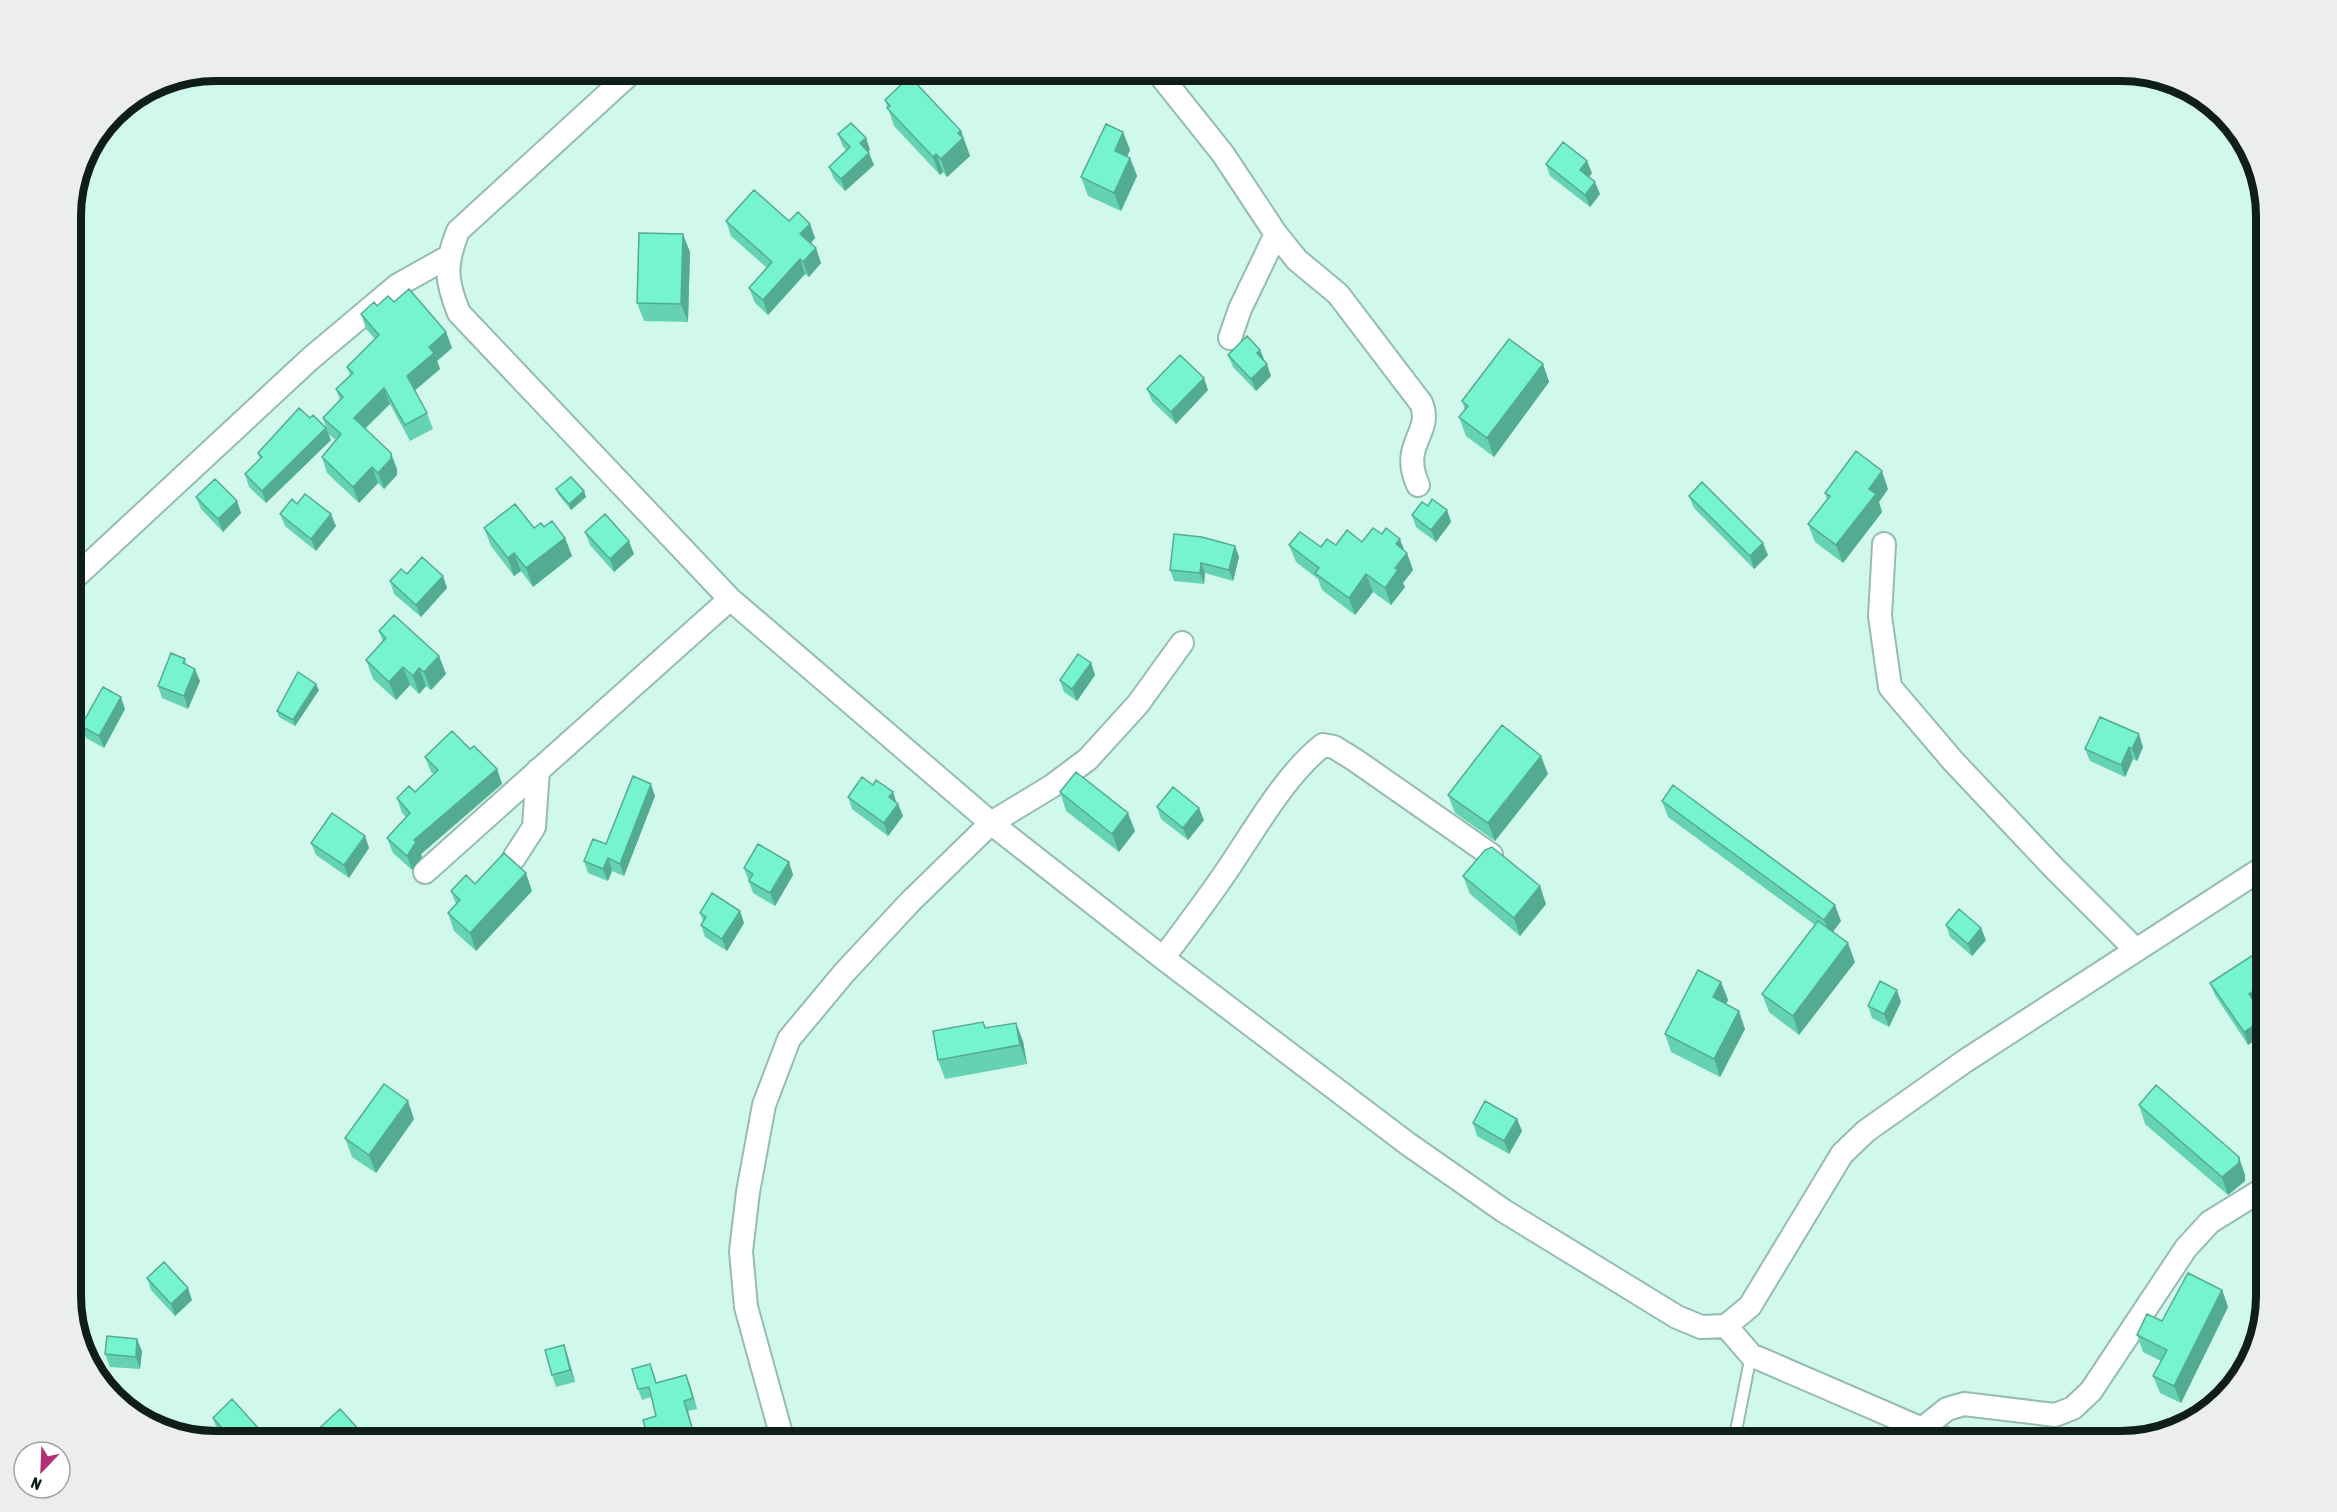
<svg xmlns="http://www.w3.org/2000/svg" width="2337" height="1512" font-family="'Asap Condensed',sans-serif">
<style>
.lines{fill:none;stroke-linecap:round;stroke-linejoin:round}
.service-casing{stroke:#96bcaf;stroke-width:14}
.minor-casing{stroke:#96bcaf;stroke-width:26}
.service{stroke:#fff;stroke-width:10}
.minor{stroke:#fff;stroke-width:22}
.wall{fill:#65d2b3}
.shaded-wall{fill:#53ab92}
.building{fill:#76f4d0;stroke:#53ab92;stroke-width:1.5}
.rim{fill:none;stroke:#0f1e19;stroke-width:8}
</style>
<rect width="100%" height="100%" fill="#d1f9eb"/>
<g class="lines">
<defs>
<path id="service" d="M1734,1441L1751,1355"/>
<path id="minor" d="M634,70L458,231C445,264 445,279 459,313L730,599L991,823L1163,958L1408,1144L1504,1211L1677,1317L1701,1327L1726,1326L1750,1306L1842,1154L1866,1131L1965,1061L2266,866
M1156,70L1223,154L1276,234L1297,260L1338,294L1421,403C1434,433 1399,443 1418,485
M1230,338L1240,309L1276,234
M1884,544L1880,616L1890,687L1953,761L2055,869L2136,950
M71,581L310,359L398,285L448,257
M514,858L534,827L538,770
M425,872L730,599
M1163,958C1185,929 1207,900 1228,869C1255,829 1285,775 1323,745L1334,747L1355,760L1491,855
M1726,1326L1751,1355L1950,1441
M1922,1429L1947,1409L1964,1404L2055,1415L2073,1408L2091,1391L2186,1248L2210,1222L2265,1188
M783,1441L746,1307L741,1251L748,1192L764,1105L789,1039L844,973L910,902L991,823L1052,786L1088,759L1138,704L1182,643"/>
</defs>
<use href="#service" class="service-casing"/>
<use href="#minor" class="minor-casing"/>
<use href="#service" class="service"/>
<use href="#minor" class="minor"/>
</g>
<path class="wall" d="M885,100L961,131L970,156L947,177L943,172L940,175L894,126Z
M1123,132L1130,150L1127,157L1130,158L1137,176L1121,211L1088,196L1081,177Z
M838,134L866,138L870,150L868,152L874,165L845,191L834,179L829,167L847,151L843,147Z
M1546,164L1592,173L1589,177L1600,194L1590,207L1550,176Z
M726,221H789L810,224L815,238L811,243L821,263L809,277L805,274L768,315L755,303L749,288L767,268L731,236Z
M690,252L688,322L644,321L637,303Z
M394,302L446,332L452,348L437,361L440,369L415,390L427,413L433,429L410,441L390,404L365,429L397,469V475L384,489L378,483L359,503L327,473L322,457L336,440L328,434L323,418L340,400L336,389L350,375L347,367L375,339L366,329L361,314L377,306Z
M1260,350L1271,376L1256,391L1233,367L1228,355Z
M1543,364L1549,382L1494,457L1466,436L1459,417L1465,410L1462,401Z
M1147,389L1208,390L1176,424L1152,401Z
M331,440L266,503L249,487L245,474L260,459L258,453Z
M556,489L586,497L571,510L559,495Z
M1888,489L1879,502L1882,512L1843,563L1815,542L1808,524L1827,499L1825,493Z
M1689,496L1768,555L1754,569L1694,508Z
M196,497L237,501L241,513L223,532L201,509Z
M297,504L336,526L316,551L285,526L280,514Z
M1428,506L1447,510L1451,522L1436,542L1416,527L1412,515Z
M544,527L565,538L572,556L533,587L521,571L514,576L491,546L484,528H534Z
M585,532L634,554L614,572L590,545Z
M1382,534L1404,551L1413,570L1403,583L1405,587L1391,605L1373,592L1355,615L1322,590L1318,579L1296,562L1289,545L1321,547L1362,542Z
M1235,546L1239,557L1233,581L1205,573L1204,584L1174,581L1170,570Z
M443,576L447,588L421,617L394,594L390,581Z
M379,631L439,656L446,674L431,690L426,686L419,694L410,685L396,700L373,679L366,660L383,642Z
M185,659L187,665L200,681L188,709L162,698L158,686Z
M1091,663L1095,675L1077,701L1064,692L1060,680Z
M319,690L295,726L279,717L277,711Z
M125,709L104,748L86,738L81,726Z
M2143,747L2137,761L2133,759L2125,777L2090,761L2085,749Z
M470,749L497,769L502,784L421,854L422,857L412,870L393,853L387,838L406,817L402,813L397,798L415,792L434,774L431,772L425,757Z
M1548,774L1495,841L1455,813L1448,795Z
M1060,792L1135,831L1119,852L1066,811Z
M655,796L624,876L612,871L608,881L588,873L584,861L606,844Z
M848,797L896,802L898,804L903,816L888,836L852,809Z
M1662,801L1841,921L1833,932L1855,962L1799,1035L1769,1012L1762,994L1815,925L1668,817Z
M1157,807L1204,820L1188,840L1161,819Z
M365,836L369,848L349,878L316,855L311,843Z
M789,862L793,875L775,906L753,893L744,868Z
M1463,876L1546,904L1520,936L1470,894Z
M475,884L532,891L476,951L454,931L448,913L456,904L451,891Z
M740,911L744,923L727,951L705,937L701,925L703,921L700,913Z
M1946,925L1986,940L1972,956L1950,937Z
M2266,975V997L2256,1005L2265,1018L2266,1022V1032L2248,1045L2215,995L2210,983Z
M1721,982L1728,1000L1726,1004L1745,1029L1720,1077L1671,1052L1665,1034Z
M1901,1002L1889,1027L1872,1018L1868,1006Z
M983,1022L985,1028L1023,1041L1027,1064L945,1079L938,1060Z
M2139,1105L2245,1175V1181L2228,1195L2145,1124Z
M414,1119L376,1173L352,1157L345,1138Z
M1517,1119L1522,1131L1509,1154L1477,1136L1473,1123Z
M147,1278L192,1300L175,1316L151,1290Z
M2222,1290L2228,1307L2181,1403L2160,1393L2153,1376L2161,1361L2143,1352L2137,1335L2162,1321Z
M564,1345L568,1357L575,1382L556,1387L552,1375Z
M142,1351L140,1369L110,1367L105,1354Z
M654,1374L656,1383L690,1385L697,1409L688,1411L696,1442H649L656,1416L651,1397L642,1400L638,1389Z
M213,1418L271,1442H228L217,1430Z"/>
<path class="shaded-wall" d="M961,131L970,156L947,177L941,159L958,133Z
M1123,132L1130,150L1121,169L1115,151Z
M866,138L870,150L864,155L860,143Z
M869,153L874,165L845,191L841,179Z
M936,154L943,172L940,175L933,157Z
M1130,158L1137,176L1121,211L1114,193Z
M1587,161L1592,173L1585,182L1580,170Z
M1595,182L1600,194L1590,207L1585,195Z
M810,224L815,238L806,249L800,234Z
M683,234L690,252L688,322L681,304Z
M816,248L821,263L809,277L803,262Z
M800,259L805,274L768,315L763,300Z
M446,332L452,348L437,361L440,369L413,392L407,376L429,347Z
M1260,350L1265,362L1257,353Z
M1267,364L1271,376L1256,391L1251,379Z
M1543,364L1549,382L1494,457L1487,438Z
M1204,378L1208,390L1176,424L1171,412Z
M384,388L390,404L359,434L354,418Z
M326,428L331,440L266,503L262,491Z
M391,453L397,469V475L384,489L378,473Z
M372,467L378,483L359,503L353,487Z
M1882,471L1888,489L1879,502L1882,512L1843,563L1836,545L1869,489Z
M584,491L586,497L571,510L569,504Z
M237,501L241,513L223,532L218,519Z
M1447,510L1451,522L1436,542L1431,530Z
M331,514L336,526L316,551L311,539Z
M565,538L572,556L533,587L526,568Z
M1400,539L1406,555L1407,553L1413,570L1403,583L1405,587L1391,605L1385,588L1395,568L1396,544Z
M629,541L634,554L614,572L610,559Z
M1763,543L1768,555L1754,569L1750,556Z
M1235,546L1239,557L1233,581L1229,570Z
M514,553L521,571L514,576L508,558Z
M1201,563L1205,573L1204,584L1200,573Z
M1366,574L1373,592L1355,615L1349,598Z
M443,576L447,588L421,617L416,605Z
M439,656L446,674L431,690L424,672Z
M1091,663L1095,675L1077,701L1072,689Z
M403,667L410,685L396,700L389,682Z
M419,668L426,686L419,694L413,676Z
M195,669L200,681L188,709L184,696Z
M316,684L319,690L295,726L293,720Z
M121,697L125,709L104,748L99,736Z
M2139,734L2143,747L2137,761L2132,749Z
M2129,747L2133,759L2125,777L2121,765Z
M1541,756L1548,774L1495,841L1488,823Z
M497,769L502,784L421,854L422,857L412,870L407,856L414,840Z
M651,784L655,796L624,876L620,864Z
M893,792L897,804L889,797Z
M898,804L903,816L888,836L884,823Z
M1199,808L1204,820L1188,840L1183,828Z
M1128,813L1135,831L1119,852L1112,834Z
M365,836L369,848L349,878L344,865Z
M608,858L612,871L608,881L603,869Z
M789,862L793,875L775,906L770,893Z
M526,873L532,891L476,951L470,933Z
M1540,886L1546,904L1520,936L1514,918Z
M1835,905L1841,921L1830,935L1824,920Z
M740,911L744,923L727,951L722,939Z
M1981,928L1986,940L1972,956L1968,944Z
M1848,943L1855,962L1799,1035L1793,1016Z
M1721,982L1728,1000L1720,1015L1713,997Z
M2266,982V997L2253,1006L2249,994Z
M1897,990L1901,1002L1889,1027L1884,1014Z
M1739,1011L1745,1029L1720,1077L1714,1059Z
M2265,1018L2266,1022V1032L2248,1045L2244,1032Z
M1016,1023L1023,1041L1027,1064L1020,1045Z
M408,1101L414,1119L376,1173L369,1155Z
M1517,1119L1522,1131L1509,1154L1504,1141Z
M74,1143L76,1149L71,1155V1146Z
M2239,1157L2245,1175V1181L2228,1195L2222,1177Z
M188,1288L192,1300L175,1316L171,1304Z
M2222,1290L2228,1307L2181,1403L2174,1386Z
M137,1339L142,1351L140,1369L136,1357Z
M564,1345L568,1357L575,1382L570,1370Z
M686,1375L690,1385L697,1409L693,1398Z
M684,1401L688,1411L696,1442L693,1431Z"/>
<path class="building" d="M907,79L912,85L915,82L961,131L958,133L963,138L941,159L936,154L933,157L887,108L890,106L885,100Z
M851,123L866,138L860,143L869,153L841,179L829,167L850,147L838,134Z
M1106,124L1123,132L1115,151L1130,158L1114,193L1081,177Z
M1563,142L1587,161L1580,170L1595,182L1585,195L1546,164Z
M754,190L789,221L798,212L810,224L800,234L816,248L803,262L800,259L763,300L749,288L772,262L726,221Z
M639,233L683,234L681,304L637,303Z
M409,289L446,332L429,347L434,353L407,376L427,413L405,425L384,388L354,418L391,453V459L378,473L372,467L353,487L322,457L341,434L323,418L343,397L336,389L353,373L347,367L379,335L361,314L374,302L377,306L388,296L394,302Z
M1247,336L1260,350L1257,353L1267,364L1251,379L1228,355Z
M1509,339L1543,364L1487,438L1459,417L1468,406L1462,401Z
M1180,355L1204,378L1171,412L1147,389Z
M299,408L310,418L313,415L326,428L262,491L245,474L262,457L258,453Z
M1856,451L1882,471L1869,489L1876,494L1836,545L1808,524L1830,496L1825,493Z
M571,477L584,491L569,504L556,489Z
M215,479L237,501L218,519L196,497Z
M1702,482L1763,543L1750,556L1689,496Z
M305,494L331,514L311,539L280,514L292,499L297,504Z
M1432,499L1447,510L1431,530L1412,515L1422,502L1428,506Z
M515,504L534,528L541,523L544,527L552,521L565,538L526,568L514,553L508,558L484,528Z
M605,514L629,541L610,559L585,532Z
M1373,528L1382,534L1386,528L1400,539L1396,544L1407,553L1395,568L1398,570L1385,588L1366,574L1349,598L1315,573L1319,568L1289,545L1300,532L1321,547L1327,539L1336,545L1347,530L1362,542Z
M1174,534L1202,537L1235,546L1229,570L1201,563L1200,573L1170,570Z
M422,557L443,576L416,605L390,581L401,569L407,574Z
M394,615L439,656L424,672L419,668L413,676L403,667L389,682L366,660L386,638L379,631Z
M171,653L185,659L183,663L195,669L184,696L158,686Z
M1078,654L1091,663L1072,689L1060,680Z
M298,672L316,684L293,720L277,711Z
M103,687L121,697L99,736L81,726Z
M2100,717L2139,734L2132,749L2129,747L2121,765L2085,749Z
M1502,725L1541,756L1488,823L1448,795Z
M452,731L470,749L474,746L497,769L414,840L416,842L407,856L387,838L410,813L397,798L409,786L415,792L438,770L425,757Z
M1076,772L1128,813L1112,834L1060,792Z
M633,776L651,784L620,864L608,858L603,869L584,861L593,839L606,844Z
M862,777L873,785L876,780L893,792L889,797L898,804L884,823L848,797Z
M1673,785L1835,905L1824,920L1662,801Z
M1173,787L1199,808L1183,828L1157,807Z
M332,813L365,836L344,865L311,843Z
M758,844L789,862L770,893L749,881L753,874L744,868Z
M1492,847L1540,886L1514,918L1463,876L1485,850Z
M504,853L526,873L470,933L448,913L460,900L451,891L466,875L475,884Z
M712,893L740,911L722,939L701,925L706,917L700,913Z
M1959,909L1981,928L1968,944L1946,925Z
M1818,921L1848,943L1793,1016L1762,994Z
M2253,955L2266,975V982L2249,994L2265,1018L2244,1032L2210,983Z
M1698,970L1721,982L1713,997L1739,1011L1714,1059L1665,1034Z
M1880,981L1897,990L1884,1014L1868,1006Z
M983,1022L985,1028L1016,1023L1020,1045L938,1060L933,1031Z
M384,1084L408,1101L369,1155L345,1138Z
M2156,1085L2239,1157V1163L2222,1177L2139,1105Z
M1485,1101L1517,1119L1504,1141L1473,1123Z
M164,1262L188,1288L171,1304L147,1278Z
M2188,1273L2222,1290L2174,1386L2153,1376L2167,1350L2137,1335L2147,1314L2162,1321Z
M107,1336L137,1339L136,1357L105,1354Z
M564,1345L570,1370L552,1375L545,1350Z
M650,1364L656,1383L686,1375L693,1398L684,1401L693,1431L649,1442L643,1420L656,1416L649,1387L638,1389L632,1369Z
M232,1399L270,1441V1442H235L213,1418Z
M340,1409L370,1442H318L312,1435Z"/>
<path d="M0 0H2337V1512H0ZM216 81H2121A135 135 0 0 1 2256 216V1296A135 135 0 0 1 2121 1431H216A135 135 0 0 1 81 1296V216A135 135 0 0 1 216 81Z" fill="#eceded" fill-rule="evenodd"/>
<path class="rim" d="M216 81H2121A135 135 0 0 1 2256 216V1296A135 135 0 0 1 2121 1431H216A135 135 0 0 1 81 1296V216A135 135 0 0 1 216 81Z"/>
<g transform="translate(42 1470) rotate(203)"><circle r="28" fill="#ffffff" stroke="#9fa5a3" stroke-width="1.5"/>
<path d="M0-4.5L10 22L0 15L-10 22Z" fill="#b32f76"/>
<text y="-9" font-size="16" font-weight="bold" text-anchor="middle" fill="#0f1e19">N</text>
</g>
</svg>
